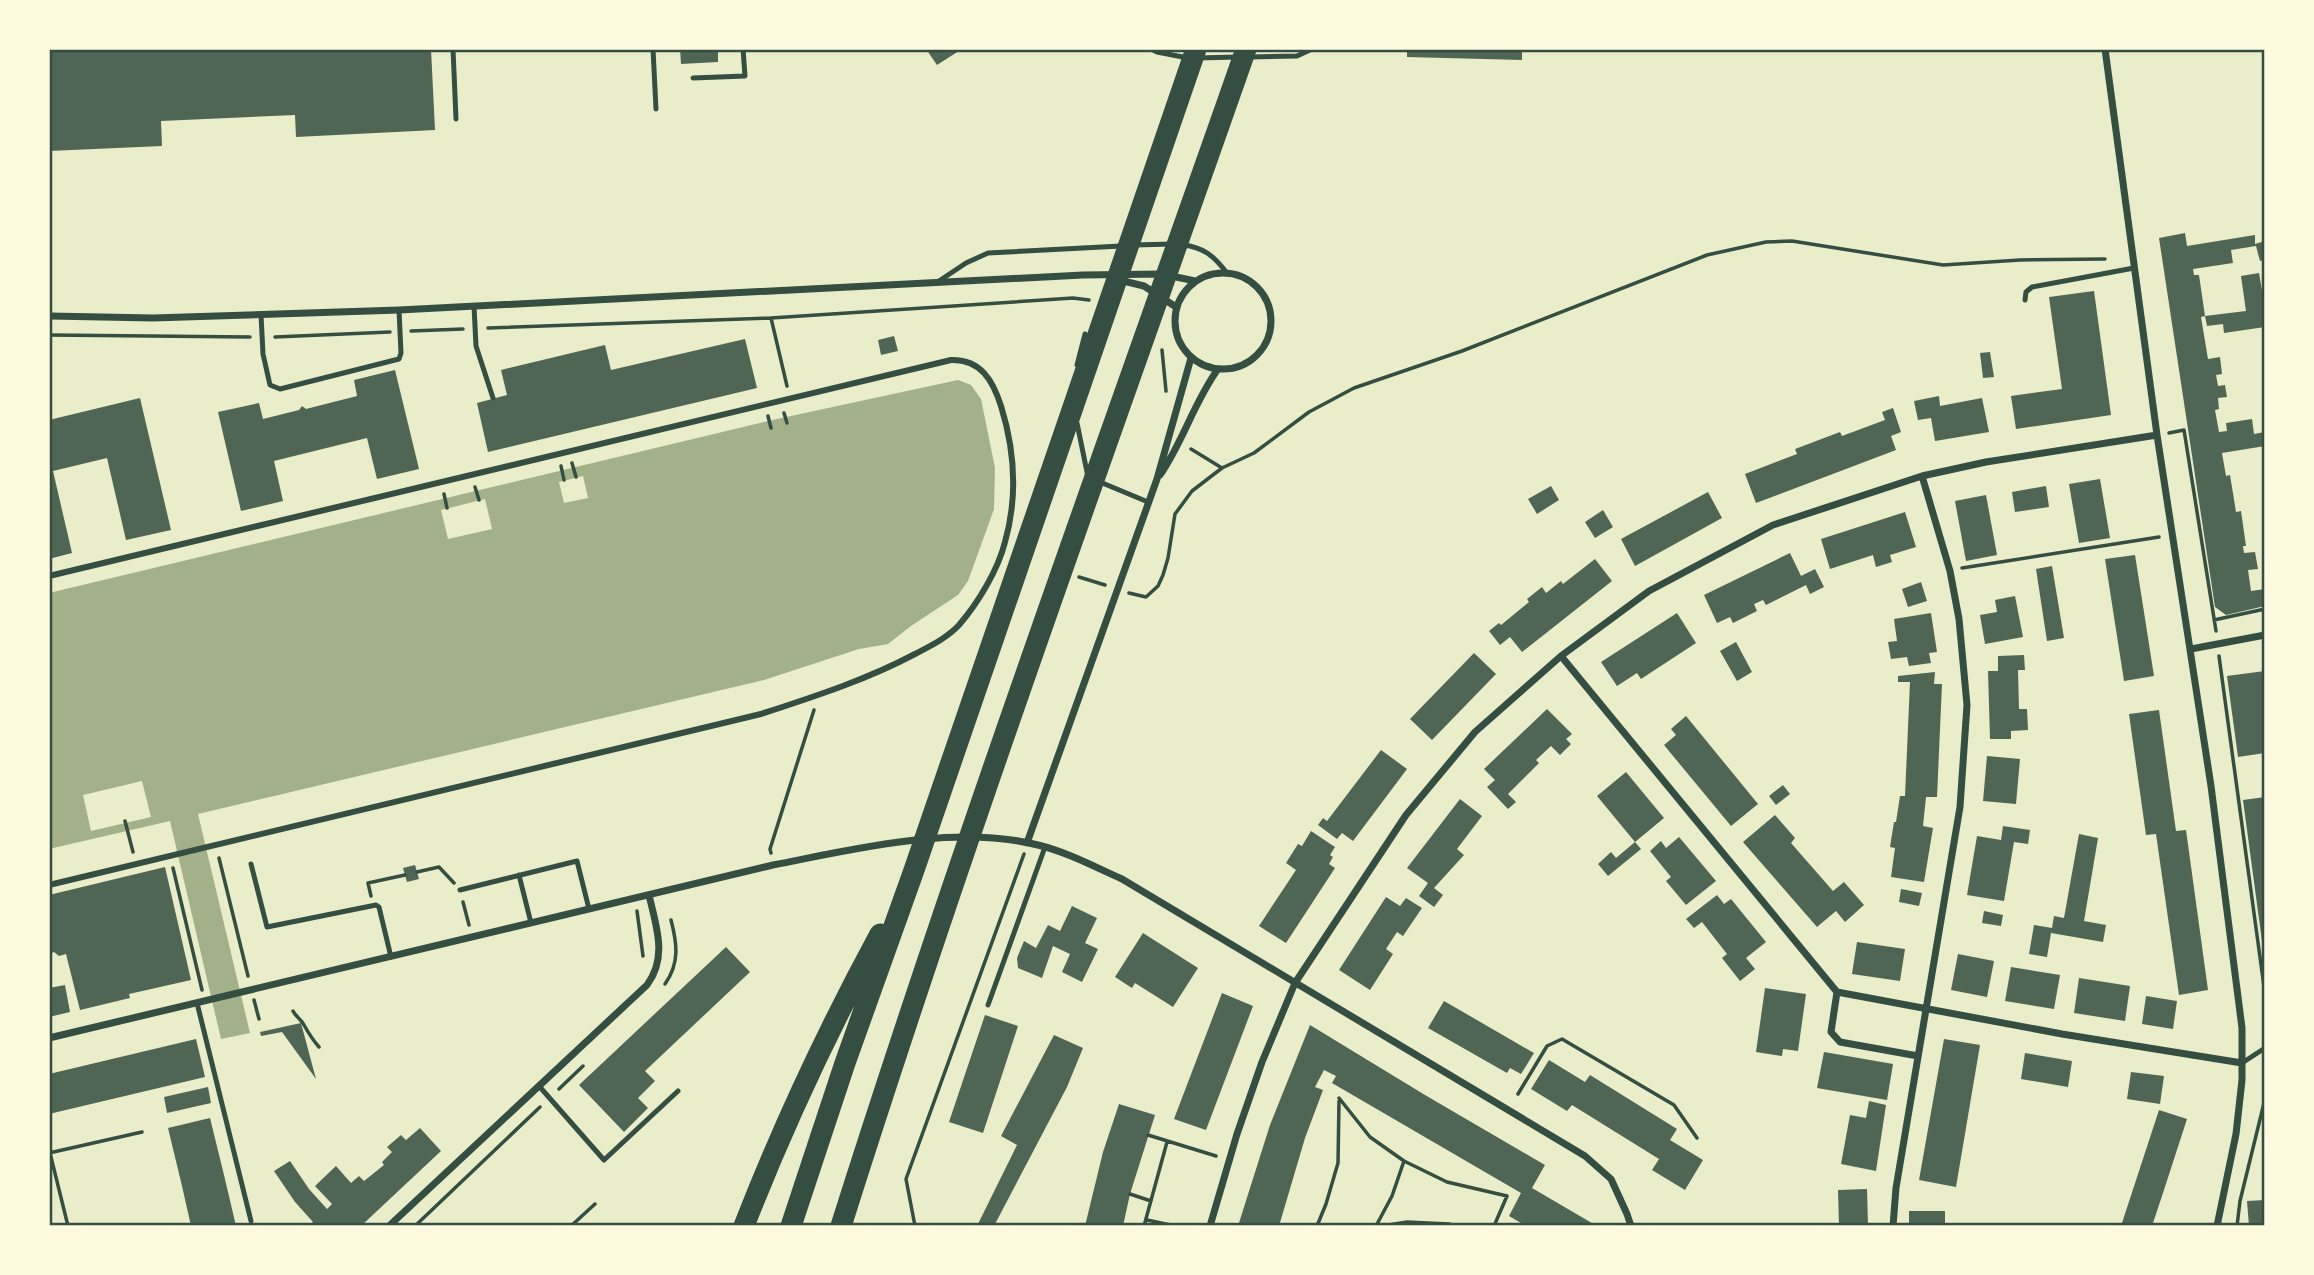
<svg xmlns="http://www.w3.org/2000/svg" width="2314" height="1275" font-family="'Exo 2',sans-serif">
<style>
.water{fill:#a3b18a}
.pier{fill:#e9edc9}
.building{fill:#4f6655}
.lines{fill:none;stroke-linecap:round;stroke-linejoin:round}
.path{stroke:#344e41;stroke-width:3.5}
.service{stroke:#344e41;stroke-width:5}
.pedestrian{stroke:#344e41;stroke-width:6}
.minor{stroke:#344e41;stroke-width:7}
.motorway{stroke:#344e41;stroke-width:21}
.neatline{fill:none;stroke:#344e41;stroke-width:2.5}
</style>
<rect width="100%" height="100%" fill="#e9edc9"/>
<path class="water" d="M958,380L971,385L981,399L995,468L994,509L968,581L958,595L911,626L888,644L859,649L764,680L198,814L250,1033L221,1039L170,821L49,849V593L777,419Z"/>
<path class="pier" d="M583,476L588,498L564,503L559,482Z
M485,499L492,529L448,539L441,510Z
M142,781L151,817L91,831L83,795Z"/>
<path class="building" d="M49,49H431L435,130L296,137L295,115L161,121L162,146L49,151Z
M680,49H718V62L681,64Z
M926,49H962L937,65Z
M1407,49H1522V60L1407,57Z
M2185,233L2187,246L2255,235V244L2265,241V260L2260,261L2256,246L2231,250L2233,263L2193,269L2194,275H2199L2205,316L2201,317L2208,359L2220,357L2222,374L2216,375L2218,386L2225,385L2227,397L2218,398L2219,409L2215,410L2219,432L2227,431L2226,423L2252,419L2254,434L2265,432V446L2222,453L2226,476L2230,475L2236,512L2241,511L2246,546H2243L2244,553L2255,552L2258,569L2248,570L2251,591L2265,589V606L2226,615L2215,607L2159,238Z
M2259,273L2265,308V327L2224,333L2223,324L2207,326L2205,316L2246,311L2241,276Z
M2094,291L2111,415L2016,429L2011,396L2062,389L2049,297Z
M894,336L898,351L881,355L878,340Z
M745,339L757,388L488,452L477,403L507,395L501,370L605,345L611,370Z
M1990,352L1994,377L1983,378L1980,353Z
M395,370L419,469L377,479L367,438L274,461L283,501L241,511L218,412L259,403L263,419L299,410L302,406L306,409L357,396L354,380Z
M1939,396L1940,406L1982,398L1989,432L1935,441L1931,418L1918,420L1914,401Z
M140,398L171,530L126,540L107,458L53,471L72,553L49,559V420Z
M1893,408L1901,432L1891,436L1896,450L1756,503L1745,474L1797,454L1795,449L1840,432L1842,436L1885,420L1882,412Z
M2100,479L2110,538L2079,543L2069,484Z
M1551,486L1559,500L1537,514L1528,499Z
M2046,486L2049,507L2015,512L2012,492Z
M1708,492L1722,518L1635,566L1621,539Z
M1986,495L1997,555L1966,561L1955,501Z
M1603,510L1613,527L1595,538L1585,522Z
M1905,512L1916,547L1890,555L1892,562L1876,567L1873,555L1830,569L1821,539Z
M1790,553L1801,576L1815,569L1824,587L1810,594L1806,585L1766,605L1763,600L1754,604L1757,611L1733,623L1730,617L1717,623L1704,595Z
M2135,555L2154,676L2124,681L2105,559Z
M1595,559L1612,581L1522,652L1510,637L1500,645L1489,631L1499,623L1501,625L1529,602L1527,599L1542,587L1546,593L1561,581L1563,584Z
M2052,566L2064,638L2047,641L2036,569Z
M1921,582L1927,601L1908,607L1902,589Z
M2015,596L2023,637L1985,644L1980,615L1997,612L1995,600Z
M1677,613L1696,643L1641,679L1637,673L1617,686L1601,662Z
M1931,613L1937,652L1929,653L1931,663L1909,666L1907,657L1891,659L1888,642L1897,641L1894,619Z
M1736,642L1752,672L1737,681L1720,651Z
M1474,653L1496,674L1432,740L1410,719Z
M2024,655L2025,670H2018L2019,709H2027L2028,730L2011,731V739H1990L1988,671H1998V656Z
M2265,671V753L2238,757L2227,676Z
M1935,672L1934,684H1942L1937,797H1926L1923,826L1933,828L1924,882L1891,877L1895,848L1890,847L1894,822H1896L1900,796H1905L1910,682H1898V676Z
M1547,709L1572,734L1566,739L1571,744L1560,755L1551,746L1536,760L1539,763L1508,794L1516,802L1508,809L1487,787L1495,780L1484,769Z
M2159,710L2176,831L2186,830L2208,990L2179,995L2156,834L2146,835L2129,714Z
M1686,716L1758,804L1731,826L1664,745L1676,735L1671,729Z
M1381,750L1407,769L1353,841L1342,833L1337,839L1318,825L1323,818L1327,821Z
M1987,756L2020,759L2016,804L1983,801Z
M1626,772L1664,818L1635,842L1597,796Z
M1783,785L1790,794L1776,805L1769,796Z
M2265,797V949H2263L2243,800Z
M1460,799L1482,816L1457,849L1464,855L1434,888L1443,895L1434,907L1419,896L1428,883L1407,868Z
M1775,815L1795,838L1791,843L1833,891L1844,882L1864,905L1845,922L1836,911L1817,927L1743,842Z
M2003,826L2030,830L2028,844L2014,842L2004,901L1967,895L1977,836L2001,840Z
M1311,831L1335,847L1330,855L1333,857L1329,864L1335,868L1286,943L1259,926L1296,870L1286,863L1298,844L1302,846Z
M2079,834L2098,838L2084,921L2106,925L2103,942L2051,933L2047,957L2029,954L2034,925L2052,928L2054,916L2064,918Z
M1679,837L1716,881L1686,905L1666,881L1671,877L1650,851L1661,841L1666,848Z
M1635,842L1641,849L1608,876L1598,864L1611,852L1616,858Z
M415,865L419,879L407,882L403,868Z
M165,867L191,980L129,994L130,998L80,1010L66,954L59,956L54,952L49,954V895Z
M1901,889L1922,893L1919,906L1899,902Z
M1717,895L1724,904L1731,899L1766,942L1746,958L1755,969L1740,981L1722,958L1727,954L1702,922L1694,928L1686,919Z
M1386,897L1400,906L1406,898L1422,908L1403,936L1397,932L1386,949L1393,954L1370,990L1339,970Z
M1072,906L1097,918L1085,943L1098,949L1082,982L1062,972L1070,954L1053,946L1042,978L1018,968L1017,958L1024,941L1036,948L1048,925L1060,931Z
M1984,911L2003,915L2001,926L1982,923Z
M1143,933L1198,968L1173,1007L1135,983L1132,988L1115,977Z
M1857,942L1905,949L1900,981L1852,974Z
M726,947L750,972L645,1071L655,1081L638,1098L648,1108L624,1132L579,1085Z
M1958,954L1994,961L1987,997L1951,990Z
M2011,967L2060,975L2054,1009L2005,1001Z
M2079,978L2130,986L2125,1021L2074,1013Z
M65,985L70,1012L49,1017V988Z
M1765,988L1806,994L1798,1051L1783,1049L1782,1056L1756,1052Z
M1222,993L1253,1006L1206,1130L1174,1119Z
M2146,996L2177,1001L2173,1029L2142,1024Z
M1444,1001L1534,1053L1521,1074L1510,1068L1507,1073L1428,1028Z
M985,1015L1018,1026L983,1133L949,1122Z
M301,1023L316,1079L282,1032L261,1036L260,1032Z
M1310,1025L1425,1095L1545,1165L1532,1188L1597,1226H1526L1509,1216L1521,1193L1332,1083L1336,1076L1324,1070L1315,1087L1323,1090L1305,1138L1279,1226H1238L1270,1125Z
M1054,1035L1083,1048L1067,1087L994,1226H977L1017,1145L1001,1136Z
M196,1039L205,1077L49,1114V1074Z
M1944,1039L1980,1045L1956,1187L1919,1180Z
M1824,1052L1893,1064L1887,1100L1817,1088Z
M2025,1053L2072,1061L2068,1087L2021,1079Z
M1549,1060L1585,1082L1590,1075L1677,1129L1670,1140L1703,1160L1685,1190L1652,1170L1659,1159L1572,1105L1567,1111L1531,1089Z
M2131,1072L2164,1076L2160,1104L2127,1099Z
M208,1087L211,1103L167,1113L164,1097Z
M1869,1101L1886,1105L1876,1171L1841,1164L1850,1115L1866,1118Z
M1119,1104L1155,1115L1130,1194L1123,1226H1085L1103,1152Z
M2159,1110L2187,1119L2162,1196L2152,1226H2121Z
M210,1118L224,1175L236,1226H191L182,1186L168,1128Z
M420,1128L441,1151L361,1226H308L313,1222L295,1202L274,1171L290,1161L309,1189L327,1209L332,1204L315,1186L336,1166L351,1183L359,1176L364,1181L384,1165L382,1162L392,1152L387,1147L401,1135L406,1140Z
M1867,1189L1868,1226H1839L1838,1190Z
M2265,1200V1226H2249L2247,1201Z
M1909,1211H1945V1226H1909Z"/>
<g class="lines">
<path class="path" d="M771,318L787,386
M488,328L771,318L1073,298L1089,300
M411,331L463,329
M49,335L250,337
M275,337L390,332
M1162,350L1166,391
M784,413L787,423
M768,416L771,428
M2169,433L2184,430L2216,631
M1191,449L1222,468
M572,463L576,477
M561,466L564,480
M475,487L479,500
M444,494L447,508
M1962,568L2159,537
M1079,577L1105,585
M1129,593L1146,597L1158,586L1163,575L1168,558L1175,514L1192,491L1222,468L1254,453L1309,412L1354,388L1462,351L1707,255L1766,242L1792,241L1943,265L2020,260L2105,259
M2214,620L2265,609
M2219,656L2265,994
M125,821L133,852
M771,853L770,849L814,710
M219,858L248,976
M173,868L202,990
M417,872L439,867L454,883
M371,896L368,883L405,875
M463,902L469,925
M637,911L643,956
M665,984C680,963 677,943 671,920
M254,1000L259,1019
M293,1011C296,1017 301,1019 304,1025C309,1034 312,1039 319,1047
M559,1089L583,1066
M1518,1094L1547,1046L1562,1039L1674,1105L1697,1138
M1339,1098L1370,1137L1404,1161L1447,1182L1507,1196L1494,1226
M1148,1135L1216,1156
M49,1153L142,1132
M50,1153L68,1226
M1130,1194L1151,1201
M1147,1220L1175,1226
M415,1226L540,1107
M571,1226L595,1204
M915,1226L906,1179L1024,854
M1144,1226L1167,1142
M1317,1226L1326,1204L1338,1163L1339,1101
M1376,1226L1392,1196L1404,1161
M1382,1226L1407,1222L1449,1224L1455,1226
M2237,1226L2240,1201L2265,1099"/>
<path class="service" d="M453,49L456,119
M653,49L656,109
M1151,49L1157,52L1188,58
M1250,57L1297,56L1312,49
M1197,58L1237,57
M693,78L745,76L743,49
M1134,245L1173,244
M1183,245C1203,247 1214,256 1226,272
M939,281L966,263L988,253L1121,246
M2025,300L2026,292L2032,287L2134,268
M474,306L476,346L493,398
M261,315L263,354L270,385L280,389L399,359L401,353L399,310
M1077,365L1085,334
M1077,423L1088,477
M1100,482L1148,502
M251,864L267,927L376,905L379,907L391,957
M519,875L531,923
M460,890L577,861L589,909
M197,1003L251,1221
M988,1005L1045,847
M2242,1063L2265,1048
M539,1086L604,1160L678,1091"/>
<path class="pedestrian" d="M49,576L951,360C981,359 993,381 1001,406C1015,451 1018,496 1005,542C998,570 978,603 959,625C947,638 930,646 915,654C866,680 813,697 761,714L49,885"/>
<path class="minor" d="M2105,49L2157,435L2211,786L2242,1028V1080L2236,1134L2217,1226
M1175 321a48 48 0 1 1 96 0a48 48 0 1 1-96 0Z
M1119,280L1144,286L1176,307
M49,316L153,318L399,310L1083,275L1162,274L1195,281
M1160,475C1183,442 1194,402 1218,369
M2191,649L2265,635
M1561,656L1837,992L2062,1034L2242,1063
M1027,843L1157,479L1191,358
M1837,992L1831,1032L1840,1042L1918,1056
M49,1038L773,865C856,849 954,824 1038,845C1067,852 1095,867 1122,879L1585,1156L1611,1179L1627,1214L1631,1226
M389,1226L647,985C668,957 656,926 649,895
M1210,1226L1237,1134L1262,1062L1295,983L1406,815L1475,732L1561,656L1649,591L1773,525L1922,476L1986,462L2157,435
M1893,1226L1896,1188L1960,807L1967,705L1959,619L1950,571L1922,476"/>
<path class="motorway" d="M744,1226C783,1126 829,1028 880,934
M791,1226L845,1063L913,873L1196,49
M841,1226C966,831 1109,440 1246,49"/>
</g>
<rect width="2314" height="1275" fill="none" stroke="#fefae0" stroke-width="102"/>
<rect x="51" y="51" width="2212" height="1173" class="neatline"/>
</svg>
